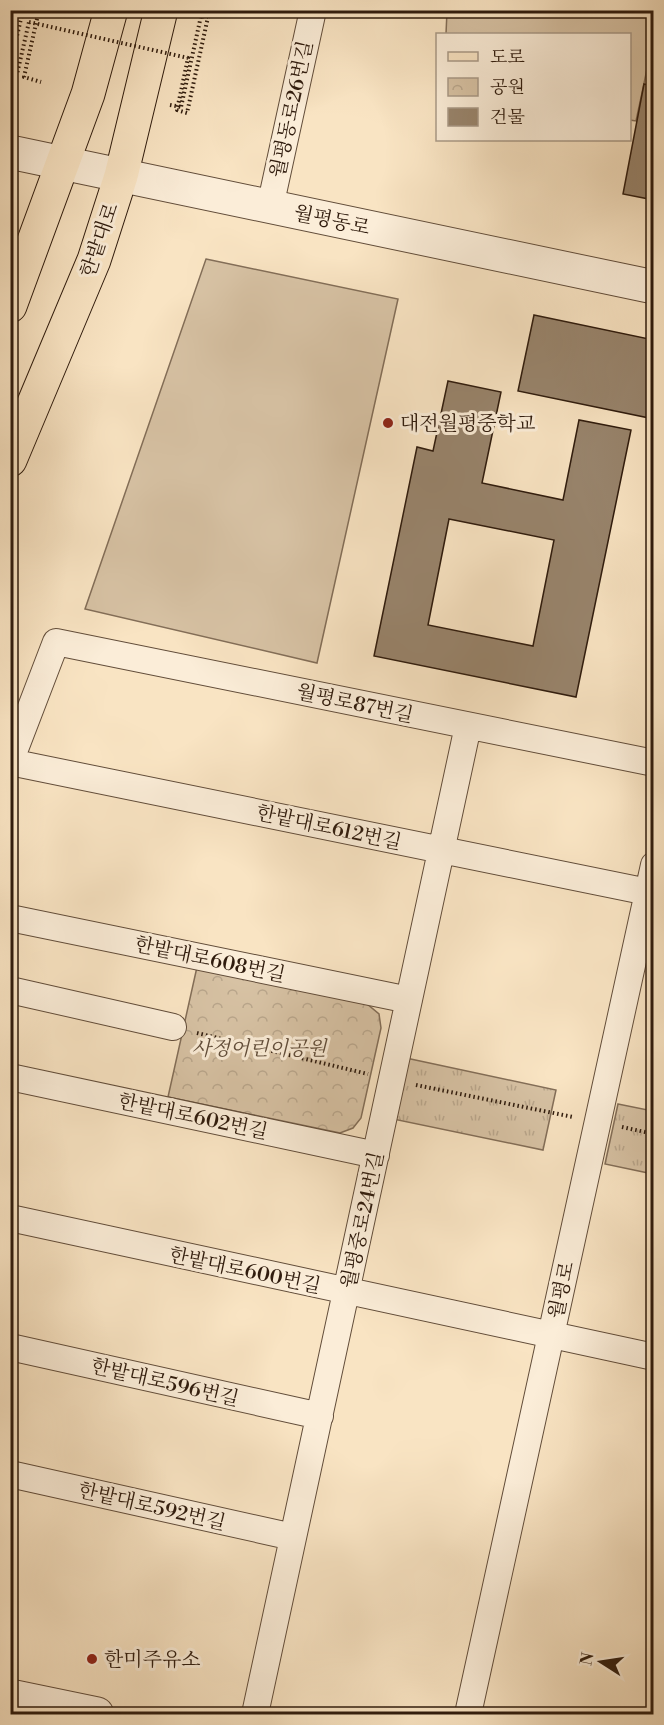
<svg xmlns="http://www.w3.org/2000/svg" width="664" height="1725" font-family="'Libre Bodoni','Noto Serif KR',serif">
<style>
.grass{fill:url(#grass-tufts);stroke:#836e58;stroke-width:1.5}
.park{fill:url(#park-crowns);stroke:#836e58;stroke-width:1.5}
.pitch{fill:#d7c2a4;stroke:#836e58;stroke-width:1.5}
.building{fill:#98846c;stroke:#2f1b0d;stroke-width:1.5;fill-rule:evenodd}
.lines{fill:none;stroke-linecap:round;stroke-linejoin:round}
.minor-casing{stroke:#624d3a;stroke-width:28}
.tertiary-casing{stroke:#624d3a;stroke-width:35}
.primary-casing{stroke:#2f1b0d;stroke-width:35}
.path{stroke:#2f1b0d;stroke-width:4;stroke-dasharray:1.5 3;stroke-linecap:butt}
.minor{stroke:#fbedd8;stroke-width:26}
.tertiary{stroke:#fbedd8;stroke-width:33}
.primary{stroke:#f9e4c3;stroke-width:33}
.path-bridge{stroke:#2f1b0d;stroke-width:4;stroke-dasharray:1.5 3;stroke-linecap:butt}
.poi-dot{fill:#8f2418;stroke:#fbedd8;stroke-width:2}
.labels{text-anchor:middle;stroke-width:6;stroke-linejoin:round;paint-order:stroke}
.street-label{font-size:20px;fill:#2f1b0d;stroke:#fbedd8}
.poi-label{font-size:20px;fill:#2f1b0d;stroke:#fbedd8;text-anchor:start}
.park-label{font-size:20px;font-style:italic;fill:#614d3a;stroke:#fbedd8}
</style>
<defs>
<pattern id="grass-tufts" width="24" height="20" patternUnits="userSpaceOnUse" patternTransform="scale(1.5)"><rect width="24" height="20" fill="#d7c2a4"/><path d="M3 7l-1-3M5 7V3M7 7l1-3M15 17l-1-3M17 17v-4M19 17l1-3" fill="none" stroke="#b9a68c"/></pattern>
<pattern id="park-crowns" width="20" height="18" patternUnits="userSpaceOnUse" patternTransform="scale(1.5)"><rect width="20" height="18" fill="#d7c2a4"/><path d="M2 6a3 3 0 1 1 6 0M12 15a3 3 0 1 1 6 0" fill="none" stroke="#b9a68c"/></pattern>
</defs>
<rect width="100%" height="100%" fill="#f9e4c3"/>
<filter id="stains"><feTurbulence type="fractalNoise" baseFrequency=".00333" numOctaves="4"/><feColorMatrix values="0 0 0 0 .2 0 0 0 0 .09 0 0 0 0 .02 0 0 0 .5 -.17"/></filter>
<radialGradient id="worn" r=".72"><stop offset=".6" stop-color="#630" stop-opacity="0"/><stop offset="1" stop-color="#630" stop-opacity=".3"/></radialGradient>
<path class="grass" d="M406,1058L556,1090L543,1150L393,1119Z
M618,1104L653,1111V1174L605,1164Z"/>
<path class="park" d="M197,967L367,1004L379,1014L381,1028L361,1118L353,1128L340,1133L168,1097Z"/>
<path class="pitch" d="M447,11H653V41L636,121L630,120V34H446Z
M206,259L398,299L317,663L85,609Z"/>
<path class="building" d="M644,84L654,86V200L623,194Z
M534,315L654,340V419L518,391Z
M448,381L501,392L482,483L563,500L579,420L631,430L576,697L374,656L417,447L433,451ZM449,519L554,540L533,646L428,625Z"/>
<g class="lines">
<defs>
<path id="minor" d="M270,207L313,10
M10,762L56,642L654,763
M10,762L648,892
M10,918L409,1000
M10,990L173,1027
M10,1077L376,1155
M10,1218L654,1357
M10,1347L320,1416
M10,1474L293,1537
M255,1714L468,726
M468,1714L654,865"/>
<path id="tertiary" d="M10,152L654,287
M10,1696L97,1714"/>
<path id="primary" d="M10,306L88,94L111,10
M10,460L94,260L121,176L161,10"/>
</defs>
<use href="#minor" class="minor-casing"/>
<use href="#tertiary" class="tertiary-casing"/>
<use href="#primary" class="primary-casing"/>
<path class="path" d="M39,10L24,77L41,82
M205,17L206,10
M10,66L23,10
M10,73L17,74L29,22
M170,105L181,107
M197,1033L368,1074
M416,1085L573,1117
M622,1127L654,1134"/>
<use href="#minor" class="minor"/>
<use href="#tertiary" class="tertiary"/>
<use href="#primary" class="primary"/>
<path class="path-bridge" d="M29,22L188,58L177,110L187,113L208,17L201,16L181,107"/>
</g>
<g class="poi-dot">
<circle cx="388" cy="423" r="6"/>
<circle cx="92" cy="1659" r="6"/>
</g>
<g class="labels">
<g class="street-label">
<text transform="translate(291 109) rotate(-78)" y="7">월평동로26번길</text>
<text transform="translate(332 220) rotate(12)" y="7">월평동로</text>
<text transform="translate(99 240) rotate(-71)" y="7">한밭대로</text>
<text transform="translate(355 703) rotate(12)" y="7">월평로87번길</text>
<text transform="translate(329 827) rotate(12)" y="7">한밭대로612번길</text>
<text transform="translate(210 959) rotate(12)" y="7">한밭대로608번길</text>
<text transform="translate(193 1116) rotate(12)" y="7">한밭대로602번길</text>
<text transform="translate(362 1220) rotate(-78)" y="7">월평중로24번길</text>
<text transform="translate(245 1270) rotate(12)" y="7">한밭대로600번길</text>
<text transform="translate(561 1290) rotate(-78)" y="7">월평로</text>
<text transform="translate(165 1382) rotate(13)" y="7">한밭대로596번길</text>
<text transform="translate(152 1506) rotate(13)" y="7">한밭대로592번길</text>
</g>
<g class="poi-label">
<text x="400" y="430">대전월평중학교</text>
<text x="104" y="1666">한미주유소</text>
</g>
<g class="park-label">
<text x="259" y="1055">사정어린이공원</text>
</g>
</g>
<rect width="664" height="1725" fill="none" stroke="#f9e4c3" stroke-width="36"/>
<rect x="12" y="12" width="640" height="1701" fill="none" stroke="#2f1b0d" stroke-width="3"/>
<rect x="18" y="18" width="628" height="1689" fill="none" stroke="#2f1b0d" stroke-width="1.5"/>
<rect x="436" y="33" width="195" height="108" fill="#fbedd8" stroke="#a99987" stroke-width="1.5"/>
<rect x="448" y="52" width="30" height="9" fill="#f9e4c3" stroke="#a99987" stroke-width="1.5"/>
<text x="490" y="63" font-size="18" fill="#2f1b0d">도로</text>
<rect x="448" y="78" width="30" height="18" fill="url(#park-crowns)" stroke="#a99987" stroke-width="1.5"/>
<text x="490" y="93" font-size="18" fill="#2f1b0d">공원</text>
<rect x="448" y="108" width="30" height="18" fill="#98846c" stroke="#a99987" stroke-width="1.5"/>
<text x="490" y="123" font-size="18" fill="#2f1b0d">건물</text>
<g transform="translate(601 1662) rotate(282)" stroke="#fbedd8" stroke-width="4.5" paint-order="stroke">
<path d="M0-4.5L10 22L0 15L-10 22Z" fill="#2f1b0d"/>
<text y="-9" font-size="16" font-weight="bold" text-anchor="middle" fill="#2f1b0d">N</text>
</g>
<rect width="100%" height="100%" filter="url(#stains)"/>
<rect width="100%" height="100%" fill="url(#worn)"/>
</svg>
